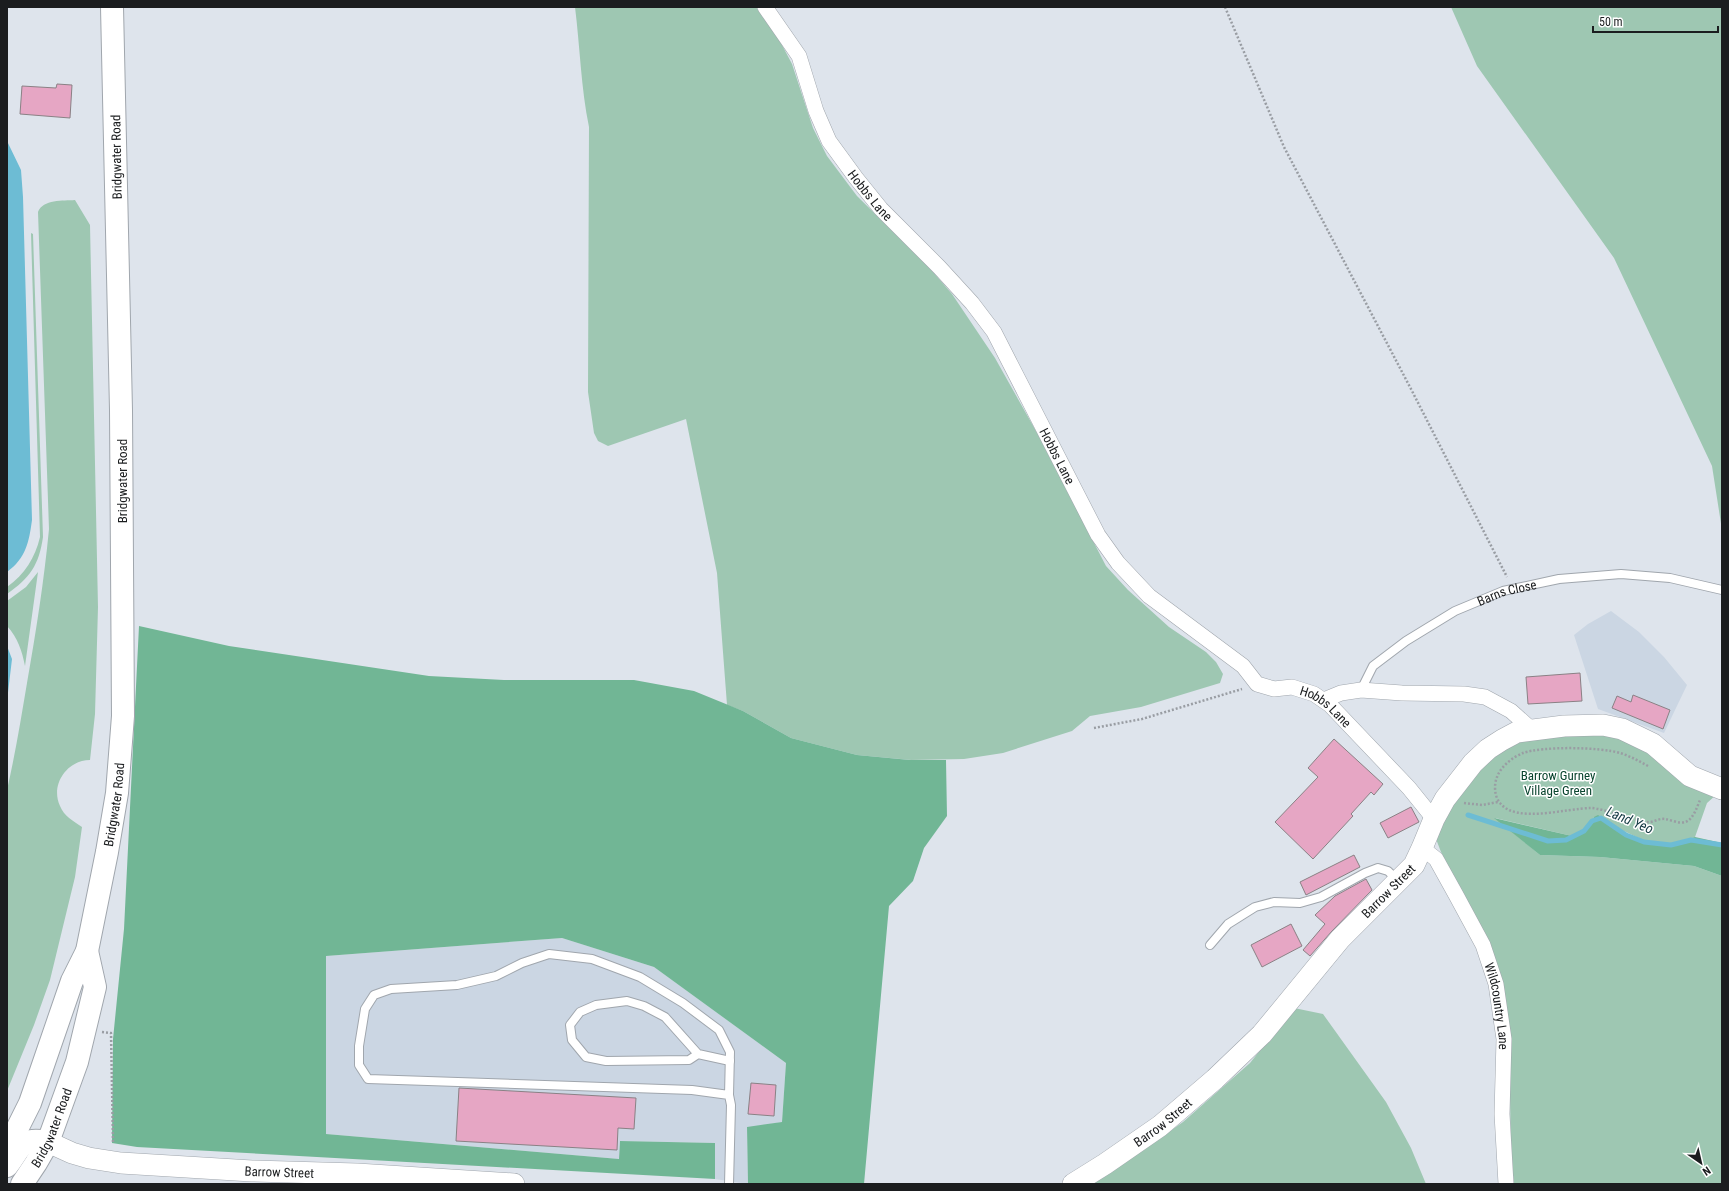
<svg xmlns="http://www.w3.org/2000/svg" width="1729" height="1191" font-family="'Roboto Condensed',sans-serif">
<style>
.built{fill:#cbd6e3}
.green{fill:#9ec7b2}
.forest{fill:#71b695}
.water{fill:#6dbcd4}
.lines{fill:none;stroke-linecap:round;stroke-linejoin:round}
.stream{stroke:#6dbcd4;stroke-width:5}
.building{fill:#e6a6c4;stroke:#8a8185}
.lane-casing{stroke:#a0a6ad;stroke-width:10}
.street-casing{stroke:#a0a6ad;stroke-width:16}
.secondary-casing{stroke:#a0a6ad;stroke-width:22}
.highway-casing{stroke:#a0a6ad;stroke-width:24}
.path{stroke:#999da3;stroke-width:2.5;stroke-dasharray:2 2;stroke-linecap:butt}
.lane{stroke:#fff;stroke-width:8}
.street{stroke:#fff;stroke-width:15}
.secondary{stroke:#fff;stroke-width:21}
.highway{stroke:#fff;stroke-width:22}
.labels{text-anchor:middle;stroke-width:3;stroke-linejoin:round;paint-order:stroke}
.street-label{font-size:13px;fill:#1b1d1f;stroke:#fff}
.park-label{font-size:13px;fill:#09442e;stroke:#fff}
.water-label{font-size:14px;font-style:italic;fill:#123842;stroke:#fff}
</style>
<rect width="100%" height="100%" fill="#dee4ec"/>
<path class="built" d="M1611,611L1639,632L1664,657L1687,685L1664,733L1598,709L1574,635L1588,624Z
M562,938L654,967L786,1063L782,1122L747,1128L748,1184L715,1179V1143L620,1141L619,1159L326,1134V956Z"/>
<path class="green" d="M575,7H756L781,43L792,64L813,128L827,156L857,196L927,265L952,294L995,358L1036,431L1106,566L1128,590L1169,627L1206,652L1216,662L1223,674L1220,683L1141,707L1090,716L1072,731L1003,753L964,759L911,760L857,755L791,738L743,711L727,705L717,573L686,419L608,446L598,441L594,433L588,392L589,127C581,88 580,47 575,7Z
M1451,7H1722V530L1712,466L1614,258L1477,66Z
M75,200L90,225L98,607L95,714L90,760C67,760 50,785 60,806C64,816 73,821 82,827L75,877L50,980L34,1025L7,1091V790C15,755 21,719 27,683C36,632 44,581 49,529L38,212C43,199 63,201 75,200Z
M31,233L33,234L43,537C39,565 30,578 7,594V587C25,574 35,558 40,537Z
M38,572L25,666C22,651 18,638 7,626V601L26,587Z
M1605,734L1634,742L1717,794L1707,803L1695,837L1671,843L1645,841L1594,817C1589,826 1583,835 1572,836L1495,818L1540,855L1600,857L1694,866L1722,876V1184H1514L1511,1156L1509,1038L1467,903L1441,852L1436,839C1440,828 1444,815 1450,805C1464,781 1495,749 1522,741C1547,733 1579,735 1605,734Z
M1294,1008L1323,1014L1386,1102L1411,1148L1426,1184H1089L1117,1168L1183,1122L1250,1063Z"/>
<path class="forest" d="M139,626L229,646L429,676L504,680H634L694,691L743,711L791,738L857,755L910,760H946L947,816L924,848L913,881L889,906L864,1184H748L747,1127L782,1122L786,1063L654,967L562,938L326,956V1134L619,1159L620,1141L715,1143V1179L137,1147L112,1143L113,1039L124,929Z
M1598,815L1625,833L1645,841L1671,843L1695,837L1722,843V876L1694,866L1600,857L1540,855L1494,818L1572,836C1583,835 1589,826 1594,817Z"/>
<path class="water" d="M7,141L21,170L23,197L32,520C29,542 26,558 7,572Z
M7,646L12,659L7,701Z"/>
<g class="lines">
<path class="stream" d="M1468,815L1548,841L1566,840L1584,831L1592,821L1601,818L1626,835L1644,842L1671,845L1691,840L1722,845"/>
</g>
<path class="building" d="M57,84L72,85L70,118L20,114L22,86L56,88Z
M1580,673L1582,701L1528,704L1526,677Z
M1633,695L1670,710L1663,729L1612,708L1617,696L1631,702Z
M1334,739L1383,784L1374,795L1371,792L1351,814L1353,816L1313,859L1275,822L1318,777L1308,768Z
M1411,807L1419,822L1388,838L1380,823Z
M1354,855L1360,867L1306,895L1300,882Z
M1366,879L1372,890L1332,931L1310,956L1303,950L1325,924L1315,915L1335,896Z
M1291,924L1302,946L1262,967L1251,945Z
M751,1083L776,1085L774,1116L748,1114Z
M459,1088L636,1098L634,1129L618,1128L617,1150L456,1141Z"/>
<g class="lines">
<defs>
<g id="lane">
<path id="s1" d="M1361,690L1373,666L1406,641L1455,611L1503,591L1559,579L1621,574L1670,578L1722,590"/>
<path d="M1210,945L1228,924L1255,907L1274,902L1300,903L1321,897L1365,873L1378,868L1388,871L1398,881"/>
<path d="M698,1054L689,1060L606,1061L586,1057L572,1040L570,1025L580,1012L596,1005L627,1001L644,1006L665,1017L698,1054L730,1061"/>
<path d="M729,1095L692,1090L368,1079L359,1065V1046L365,1009L374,995L391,989L457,985L496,976L522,963L549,954L592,959L640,977L683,1003L719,1030L730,1052L729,1095L731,1105L729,1184"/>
</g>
<g id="street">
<path id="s2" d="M765,7L799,56L816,111L829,141L856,178L881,209L939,267L972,303L994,332L1098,535L1118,563L1149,596L1243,666L1257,684L1274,689L1292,687L1314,694L1330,705L1409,788L1434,819"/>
<path d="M1324,700L1341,693L1361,690L1402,693L1464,694L1485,697L1511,711L1531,729"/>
<path id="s3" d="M1422,848L1436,859L1456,895L1483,945L1496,984L1504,1039L1502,1114L1506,1184"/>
</g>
<g id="secondary">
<path id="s4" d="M48,1142L72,1153L89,1158L121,1163L252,1171L357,1174L514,1184"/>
<path id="s5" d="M1073,1184L1105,1164L1160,1126L1215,1079L1262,1034L1340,939L1414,865L1422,848L1434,819L1445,799L1473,763L1488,749L1502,740L1517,732L1564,726L1603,725L1622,729L1653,744L1690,776L1722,789"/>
</g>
<g id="highway">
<path id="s6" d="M7,1149L30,1103L72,981L87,951L107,852L117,793L123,716L121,410L112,7"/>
<path d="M7,1166C22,1147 19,1137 48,1142"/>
<path id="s7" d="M22,1184L36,1163L48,1142L77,1062L95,987L87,951"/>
</g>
</defs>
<use href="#lane" class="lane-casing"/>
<use href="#street" class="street-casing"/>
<use href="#secondary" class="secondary-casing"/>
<use href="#highway" class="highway-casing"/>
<path class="path" d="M1225,7L1284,147L1411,389L1507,577
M1094,728L1142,719L1242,689
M1648,766C1639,761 1630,756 1620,753C1601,747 1542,746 1523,753C1513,757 1501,766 1497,777C1494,784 1494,796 1500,803C1516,824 1568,808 1591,808C1607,809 1629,820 1647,822C1653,823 1658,818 1665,819C1671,820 1680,824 1685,822C1693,820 1697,807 1700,800
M1464,803L1482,805L1498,802
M102,1032L111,1033L113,1143"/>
<use href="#lane" class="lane"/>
<use href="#street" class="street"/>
<use href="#secondary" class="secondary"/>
<use href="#highway" class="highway"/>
</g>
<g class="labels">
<g class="street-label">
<text transform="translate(116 157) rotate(-91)" y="5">Bridgwater Road</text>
<text dy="5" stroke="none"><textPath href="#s2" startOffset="218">Hobbs Lane</textPath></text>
<text dy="5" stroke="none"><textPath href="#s2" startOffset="542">Hobbs Lane</textPath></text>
<text transform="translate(122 481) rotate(-90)" y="5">Bridgwater Road</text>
<text dy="5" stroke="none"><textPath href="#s1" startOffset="181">Barns Close</textPath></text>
<text dy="5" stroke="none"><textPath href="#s2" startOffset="926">Hobbs Lane</textPath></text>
<text dy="5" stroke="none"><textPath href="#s6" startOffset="363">Bridgwater Road</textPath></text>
<text dy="5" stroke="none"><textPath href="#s5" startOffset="433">Barrow Street</textPath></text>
<text dy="5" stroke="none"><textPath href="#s3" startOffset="179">Wildcountry Lane</textPath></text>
<text dy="5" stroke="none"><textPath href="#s5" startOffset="109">Barrow Street</textPath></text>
<text dy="5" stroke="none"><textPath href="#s7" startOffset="64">Bridgwater Road</textPath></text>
<text dy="5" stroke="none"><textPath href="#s4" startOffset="235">Barrow Street</textPath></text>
</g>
<g class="park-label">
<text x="1558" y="780">Barrow Gurney<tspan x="1558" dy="15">Village Green</tspan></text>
</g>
<g class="water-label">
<text transform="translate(1630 820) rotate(23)" y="5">Land Yeo</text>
</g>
</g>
<rect width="1729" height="1191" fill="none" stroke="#1b1d1f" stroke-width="16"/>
<g transform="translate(1701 1163) rotate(146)" stroke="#ffffff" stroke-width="3" paint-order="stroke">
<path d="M0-3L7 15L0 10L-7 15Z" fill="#1b1d1f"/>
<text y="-6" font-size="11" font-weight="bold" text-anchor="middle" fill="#1b1d1f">N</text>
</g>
<path d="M1593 26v6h125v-6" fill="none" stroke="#1b1d1f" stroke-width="2"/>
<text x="1599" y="26" font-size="12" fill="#1b1d1f" stroke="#ffffff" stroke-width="3" paint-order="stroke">50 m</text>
</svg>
